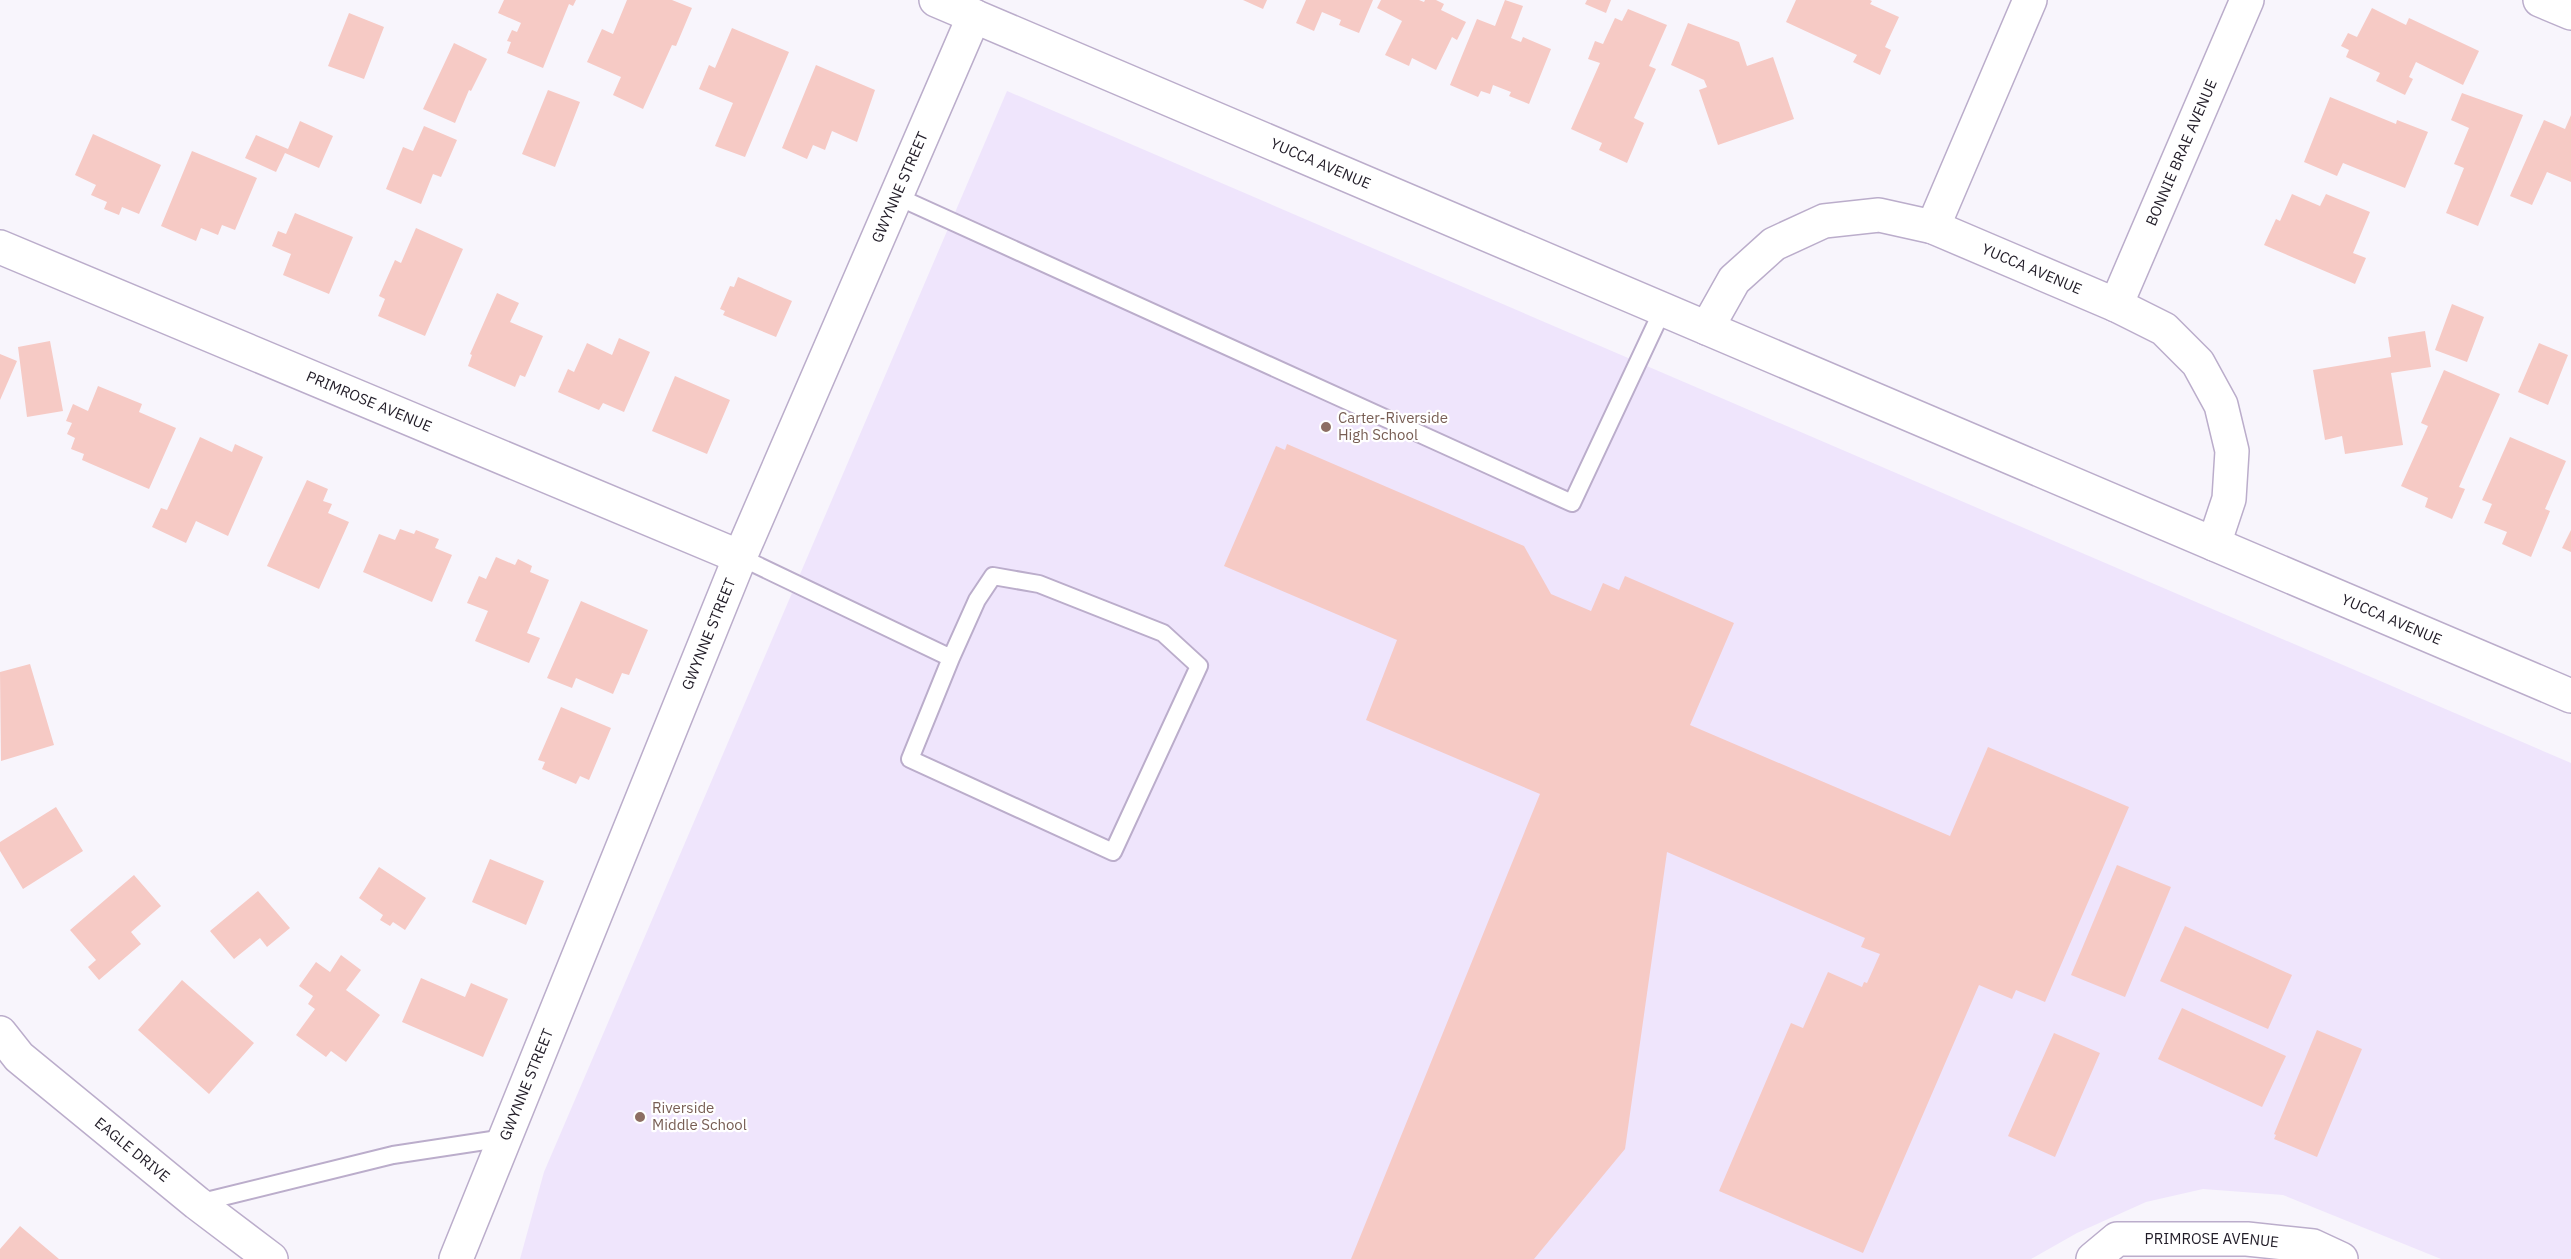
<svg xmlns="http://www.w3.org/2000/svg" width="2571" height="1259" font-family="'IBM Plex Sans',sans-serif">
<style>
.built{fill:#efe5fc}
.building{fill:#f6cac5}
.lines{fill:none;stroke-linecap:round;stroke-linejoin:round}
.lane-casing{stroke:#bbadcb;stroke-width:20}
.street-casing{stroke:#bbadcb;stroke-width:36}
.secondary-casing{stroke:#bbadcb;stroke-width:36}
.lane{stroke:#fff;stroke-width:16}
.street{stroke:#fff;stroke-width:33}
.secondary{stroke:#fff;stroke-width:33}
.education-dot{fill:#8d6e63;stroke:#fff;stroke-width:2}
.labels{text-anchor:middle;stroke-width:4.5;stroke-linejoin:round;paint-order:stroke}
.street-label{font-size:15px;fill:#211c27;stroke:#fff}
.education-label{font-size:15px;fill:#785e54;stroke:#fff;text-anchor:start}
</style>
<rect width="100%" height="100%" fill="#f8f5fc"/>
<path class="built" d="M1007,91L2571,763V1259H2441L2283,1195L2203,1189L2146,1202L2077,1233L2031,1259H520L544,1172Z"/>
<path class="building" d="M504,0H576L573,6L569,4L543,68L507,53L511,42L507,41L512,30L517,32L521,23L498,13Z
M627,0H672L692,8L676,46L672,45L643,109L613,95L621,77L587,62L602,29L613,34Z
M1243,0H1267L1263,9Z
M1306,0H1373L1359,33L1339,25L1341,20L1322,12L1314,31L1296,23Z
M1381,0H1419L1424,2L1425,0H1436L1444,4L1441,10L1466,22L1457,40L1452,37L1436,70L1412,58L1409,66L1385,55L1402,21L1377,8Z
M1505,0L1523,6L1511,38L1521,42L1523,37L1551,49L1529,104L1509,96L1511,92L1493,85L1490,94L1481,91L1478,97L1450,85L1477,19L1495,26Z
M1587,0H1611L1606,13L1585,4Z
M1796,0H1870L1872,1L1870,4L1899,17L1885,47L1891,50L1880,75L1853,62L1857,55L1786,22Z
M2372,8L2406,25L2409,18L2479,51L2463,85L2416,62L2409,77L2413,79L2405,95L2376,81L2380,73L2346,57L2349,50L2341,46L2348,33L2357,37Z
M1628,9L1667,25L1649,66L1656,69L1634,118L1644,123L1627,163L1599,150L1602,143L1571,129L1600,63L1588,59L1595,41L1603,44L1615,18L1622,21Z
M349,13L384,27L364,79L328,66Z
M1688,23L1739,42L1747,66L1773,57L1794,119L1718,145L1699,90L1707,87L1704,80L1671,65Z
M732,28L789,52L745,157L715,146L733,103L699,89L709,65L715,68Z
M454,43L487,59L471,91L469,90L455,123L423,109Z
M816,65L875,90L857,142L832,131L825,150L813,145L807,159L782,148Z
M548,90L580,102L555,167L522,154Z
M2462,93L2523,115L2478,226L2446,213L2464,168L2454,164L2469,128L2451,120Z
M2330,97L2396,124L2397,120L2428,132L2405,188L2343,163L2337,176L2304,162Z
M2571,115V182L2547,172L2532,205L2510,196L2544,120L2565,129Z
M300,121L333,136L319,168L285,153L276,172L245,158L256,135L288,149Z
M424,126L457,140L441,177L433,174L421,204L386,189L403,147L413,151Z
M93,134L161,165L139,214L122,207L119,215L104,209L107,202L91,195L96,185L75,175Z
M192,151L257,178L235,230L222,225L218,235L201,228L196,241L161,226Z
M2292,194L2320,206L2326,194L2370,212L2353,253L2366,258L2355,284L2264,245L2276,219L2280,221Z
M295,213L353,237L329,294L283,275L291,254L272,246L278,231L286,234Z
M416,228L463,249L425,336L378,316L385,299L379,296L395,260L401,263Z
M738,277L792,301L776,337L723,315L725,311L720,309L730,286L734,287Z
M497,293L519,303L510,322L543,336L525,377L520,375L515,387L468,366L472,355L470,354Z
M2452,304L2484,317L2467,362L2435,350Z
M2425,331L2431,367L2391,373L2403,445L2345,454L2342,436L2325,440L2313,370L2391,357L2388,337Z
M619,338L650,352L624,412L603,403L599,410L558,392L568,369L574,372L587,343L612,355Z
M50,341L63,411L27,417L18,347Z
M2539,343L2568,355L2548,405L2518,392Z
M0,354L17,361L0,400Z
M2444,370L2500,394L2459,487L2465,489L2452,519L2425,507L2428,498L2401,486L2428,426L2421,423Z
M675,376L730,400L707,454L652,431Z
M98,386L142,404L139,412L176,428L149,489L82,460L84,454L71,449L75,438L67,434L72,423L66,421L73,404L88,411Z
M200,437L232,452L235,444L263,457L228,536L196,521L186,543L152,527L161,508L167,510Z
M2510,437L2566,461L2545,509L2550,511L2531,557L2502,544L2507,532L2484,523L2492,504L2482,500Z
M1287,444L1524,546L1551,594L1591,611L1603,583L1619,590L1625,576L1734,623L1690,725L1950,836L1988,747L2129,807L2045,1002L2016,990L2012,999L1979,985L1863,1253L1719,1191L1791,1023L1803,1028L1828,972L1862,987L1864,982L1867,983L1880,954L1861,947L1865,938L1667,852L1625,1149L1534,1259H1351L1540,794L1366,720L1397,640L1224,566L1276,446L1285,450Z
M307,480L328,489L323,501L332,504L328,513L349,522L319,589L267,566Z
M400,529L414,534L416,530L439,539L435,548L452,555L432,602L363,572L379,534L395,540Z
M2571,530V552L2562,548Z
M496,557L515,565L518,559L532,566L530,572L549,580L527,633L540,638L529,663L475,641L488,611L467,603L479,576L486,579Z
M581,601L648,630L629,675L622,673L613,694L576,678L572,688L547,678Z
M30,664L54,745L1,761L0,672Z
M561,707L611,728L589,780L580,776L576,784L542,769L545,762L538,760Z
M56,807L83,851L23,889L0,851V842Z
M490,859L544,881L526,925L472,902Z
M2117,865L2171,887L2125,997L2071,975Z
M379,867L426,898L405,930L393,922L390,926L380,920L383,915L359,898Z
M134,875L161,906L131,932L141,944L99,980L88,967L96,960L70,930Z
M258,891L290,928L267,947L260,938L234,959L210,931Z
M2185,926L2292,975L2268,1029L2160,981Z
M341,955L361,970L346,990L380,1015L346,1062L331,1051L326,1057L296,1035L315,1009L308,1004L313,996L299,986L316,962L330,972Z
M421,978L465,997L471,983L508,999L483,1057L402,1022Z
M182,980L254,1043L209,1094L138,1030Z
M2182,1008L2286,1056L2262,1107L2158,1059Z
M2317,1030L2362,1049L2317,1157L2274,1139L2276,1135L2274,1134Z
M2054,1033L2100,1053L2055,1157L2008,1136Z
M20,1226L59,1259H0V1249Z"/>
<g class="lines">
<defs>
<path id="lane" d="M896,196L1572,503L1663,309
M740,557L951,658L910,759L1113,852L1199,666L1163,633L1039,584L993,576L977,600L951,658
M198,1203L393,1155L505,1138"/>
<g id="street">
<path d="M2540,0L2571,13"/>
<path d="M1933,227L2030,0"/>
<path id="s1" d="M0,247L740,557"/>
<path id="s2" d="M2116,305L2247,0"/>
<path id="s3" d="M1707,328L1734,280L1774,244L1824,221L1879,215L1933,227L2116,305L2164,329L2198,363L2221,405L2232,451L2229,499L2214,544"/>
<path id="s4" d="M0,1033L19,1057L197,1203L271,1259"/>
<path id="s5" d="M456,1259L740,557L974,16"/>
<path id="s6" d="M2093,1259L2117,1239H2247L2313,1246L2341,1259"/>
</g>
<g id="secondary">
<path id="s7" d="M936,0L2571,696"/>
</g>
</defs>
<use href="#lane" class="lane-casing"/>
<use href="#street" class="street-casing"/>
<use href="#secondary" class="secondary-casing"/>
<use href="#lane" class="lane"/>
<use href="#street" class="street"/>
<use href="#secondary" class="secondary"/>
</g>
<g class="education-dot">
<circle cx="1326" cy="427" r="6"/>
<circle cx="640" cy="1117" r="6"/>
</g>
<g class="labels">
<g class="street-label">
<text dy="5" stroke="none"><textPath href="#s2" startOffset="166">BONNIE BRAE AVENUE</textPath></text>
<text dy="5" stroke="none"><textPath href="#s7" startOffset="418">YUCCA AVENUE</textPath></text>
<text dy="5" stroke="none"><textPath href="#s5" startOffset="1160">GWYNNE STREET</textPath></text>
<text dy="5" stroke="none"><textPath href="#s3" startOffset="382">YUCCA AVENUE</textPath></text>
<text dy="5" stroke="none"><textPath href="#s1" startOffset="400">PRIMROSE AVENUE</textPath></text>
<text dy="5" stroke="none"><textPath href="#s7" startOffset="1582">YUCCA AVENUE</textPath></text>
<text dy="5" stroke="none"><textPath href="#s5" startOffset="674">GWYNNE STREET</textPath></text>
<text dy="5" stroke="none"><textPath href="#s5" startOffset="188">GWYNNE STREET</textPath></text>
<text dy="5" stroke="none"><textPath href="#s4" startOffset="177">EAGLE DRIVE</textPath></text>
<text dy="5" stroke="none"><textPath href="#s6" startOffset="126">PRIMROSE AVENUE</textPath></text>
</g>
<g class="education-label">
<text x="1338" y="423">Carter-Riverside<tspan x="1338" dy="17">High School</tspan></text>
<text x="652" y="1113">Riverside<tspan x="652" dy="17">Middle School</tspan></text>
</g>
</g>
</svg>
